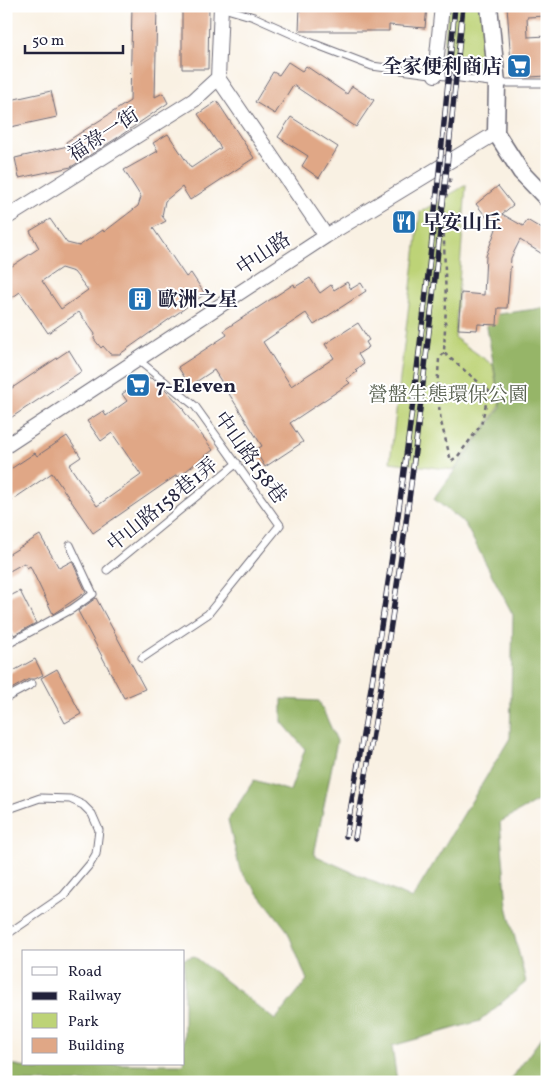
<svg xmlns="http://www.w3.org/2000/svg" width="553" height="1088" font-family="Vollkorn,'Noto Serif TC',serif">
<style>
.green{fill:#bdd377;stroke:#707a59}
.forest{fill:#96b568;stroke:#5c6c52}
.building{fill:#e0a786;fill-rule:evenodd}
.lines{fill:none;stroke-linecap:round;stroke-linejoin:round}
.service-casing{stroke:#6d6a76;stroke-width:9}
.minor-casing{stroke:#6d6a76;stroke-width:16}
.tertiary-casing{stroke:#6d6a76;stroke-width:19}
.path{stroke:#6d6a76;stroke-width:2.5;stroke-dasharray:4 4;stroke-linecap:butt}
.service{stroke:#fff;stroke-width:7}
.minor{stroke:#fff;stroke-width:14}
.tertiary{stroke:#fff;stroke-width:16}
.rail-casing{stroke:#22223b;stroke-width:5.5}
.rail{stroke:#fff;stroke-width:4;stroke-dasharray:11;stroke-linecap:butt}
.labels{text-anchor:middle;stroke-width:4;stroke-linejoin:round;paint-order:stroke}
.poi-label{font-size:20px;font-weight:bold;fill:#22223b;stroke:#fff;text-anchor:start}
.street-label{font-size:20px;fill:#22223b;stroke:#fff}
.park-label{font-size:20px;fill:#586050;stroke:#fff}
</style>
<rect width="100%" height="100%" fill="#fff"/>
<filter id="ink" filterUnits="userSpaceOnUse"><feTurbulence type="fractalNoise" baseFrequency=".02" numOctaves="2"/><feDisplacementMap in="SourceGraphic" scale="10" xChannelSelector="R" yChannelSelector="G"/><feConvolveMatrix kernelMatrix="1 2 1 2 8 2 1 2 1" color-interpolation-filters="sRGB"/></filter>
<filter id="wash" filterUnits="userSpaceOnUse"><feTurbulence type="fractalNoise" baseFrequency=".0096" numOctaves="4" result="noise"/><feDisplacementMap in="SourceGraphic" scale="20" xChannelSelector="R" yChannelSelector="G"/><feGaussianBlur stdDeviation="1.12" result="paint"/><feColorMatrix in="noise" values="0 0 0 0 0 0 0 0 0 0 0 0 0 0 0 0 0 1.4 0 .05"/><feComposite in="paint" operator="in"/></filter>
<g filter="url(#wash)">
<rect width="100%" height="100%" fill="#f9f1e3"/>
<path class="green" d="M448,6H483L487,77L442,65Z
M466,185L455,338L493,365L500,406L454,470L390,462L420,212Z"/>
<path class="forest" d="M543,308L547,309V796L500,822L507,906L526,982L480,1021L392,1046L397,1082H6V1063L36,1070L84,1064H184V959L194,956L275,1020L307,980L287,930L240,870L228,820L254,780L290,791L305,749L282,722V699L319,701L337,741L314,855L412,899L510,738L513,615L465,524L434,499L501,407L485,316Z
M547,1030V1082H509Z"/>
<g id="blocks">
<path class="building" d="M132,6H157L155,97L163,93L168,103L117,138L71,167L19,178L15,158L68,146L66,142L130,101Z
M182,6H209L208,69H182Z
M300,6H427L425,28L389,25V31H299Z
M507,6H546L547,16L527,17L528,37L547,36V76L512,78Z
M288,62L302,71L306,66L347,94L352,86L374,100L356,127L293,85L275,114L255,102L273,72L279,75Z
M51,91L57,117L6,128V101Z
M217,101L254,158L190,200L182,187L165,201L162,216L166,221L153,228L186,277L191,273L205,294L120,354H110L103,346L101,348L94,339L95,334L79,312L48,333L20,292L6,302V270L39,248L30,231L50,219L67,243L79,246L103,230L104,232L138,206L141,197L124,170L158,151L153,143L168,134L191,168L221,148L198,114ZM61,268L74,272L88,290L61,309L42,281Z
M291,117L338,147L319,178L302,166L308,156L278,137Z
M498,186L513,205L502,214L523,226L527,220L547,232V257L520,240L511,258L507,308H498L497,325L478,324L477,330L458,329L461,293L484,295L486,256L496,229L476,204Z
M310,278L320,293L331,285L334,290L347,282L351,289L361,283L366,291L314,325L306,313L263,342L291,386L334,358L325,344L358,323L369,340L366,342L369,347L358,354L364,364L355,370L357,372L346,379L350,383L290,423L303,442L265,467L255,450L262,446L214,370L190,386L178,367L227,335L224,330L294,284L295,287Z
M69,350L82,371L6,421V392Z
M147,377L153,379L165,389L184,409L183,410L213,450L178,477L177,475L93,533L52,473L6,504V472L35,453L37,456L67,436L81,457L69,465L97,506L141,475L112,433L101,441L87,421L103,411L106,416L127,401L122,394Z
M40,535L59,568L72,561L86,592L53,614L30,566L27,568L24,563L6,573V556Z
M20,591L36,623L14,635L6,621V598Z
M96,598L145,689L124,698L78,611Z
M35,659L43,675L35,679H29L6,692V675Z
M57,669L81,714L65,723L41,678Z"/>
</g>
</g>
<g filter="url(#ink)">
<use href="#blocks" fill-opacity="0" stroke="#6d6a76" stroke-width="1"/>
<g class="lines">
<defs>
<path id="service" d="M220,7L254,17L312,43L372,66L497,83H547
M6,197L11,216
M138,360L195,406L280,525L208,614L142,658
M107,570L237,463
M6,645L72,609L93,594L70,545
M6,698L32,684
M6,810L40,798L70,799L83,805L92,814L99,830L96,854L90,864L63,896L6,935"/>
<path id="minor" d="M435,75L442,6
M218,78L326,236
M6,218L194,100L218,78L221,6
M6,446L326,236L496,133"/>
<path id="tertiary" d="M489,6L497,83L496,133L521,172L547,199"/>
</defs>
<use href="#service" class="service-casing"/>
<use href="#minor" class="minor-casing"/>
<use href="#tertiary" class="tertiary-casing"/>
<path class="path" d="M444,353L439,359L437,390L441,422L451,461L458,456L481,425L489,391L444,353L446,303L443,210L451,176"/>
<use href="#service" class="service"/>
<use href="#minor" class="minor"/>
<use href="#tertiary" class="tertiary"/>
<defs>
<path id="rail" d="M346,836C364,727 384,618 399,508C422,342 440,174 455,6
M355,838C376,718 397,597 412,476C431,320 448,163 463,6"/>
</defs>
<use href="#rail" class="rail-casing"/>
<use href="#rail" class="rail"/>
</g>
</g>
<defs>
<symbol id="supermarket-square" viewBox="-11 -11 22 22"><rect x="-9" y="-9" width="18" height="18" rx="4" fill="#1f6fb2" stroke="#fff"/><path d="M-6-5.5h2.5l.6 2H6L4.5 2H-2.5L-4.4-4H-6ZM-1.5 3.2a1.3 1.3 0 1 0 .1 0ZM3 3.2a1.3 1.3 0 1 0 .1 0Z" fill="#fff"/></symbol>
<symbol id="restaurant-square" viewBox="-11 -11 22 22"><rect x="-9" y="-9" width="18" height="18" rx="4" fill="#1f6fb2" stroke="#fff"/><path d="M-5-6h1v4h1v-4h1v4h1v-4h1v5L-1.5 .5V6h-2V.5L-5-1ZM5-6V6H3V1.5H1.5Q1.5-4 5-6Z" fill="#fff"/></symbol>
<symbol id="building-square" viewBox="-11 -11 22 22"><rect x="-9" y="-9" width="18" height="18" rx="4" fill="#1f6fb2" stroke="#fff"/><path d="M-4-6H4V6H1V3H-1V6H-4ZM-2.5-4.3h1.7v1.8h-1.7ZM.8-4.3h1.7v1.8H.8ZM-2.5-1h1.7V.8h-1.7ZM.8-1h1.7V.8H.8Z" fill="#fff"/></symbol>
</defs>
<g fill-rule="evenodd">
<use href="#supermarket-square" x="505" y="52" width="28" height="28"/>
<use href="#restaurant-square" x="390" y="208" width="28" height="28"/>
<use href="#building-square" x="126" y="285" width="28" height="28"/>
<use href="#supermarket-square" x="124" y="371" width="28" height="28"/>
</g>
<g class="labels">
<g class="poi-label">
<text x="502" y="73" text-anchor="end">全家便利商店</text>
<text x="422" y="229">早安山丘</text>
<text x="158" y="306">歐洲之星</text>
<text x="156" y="392">7-Eleven</text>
</g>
<g class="street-label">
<text transform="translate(103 134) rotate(-33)" y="7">福祿一街</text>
<text transform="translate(263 253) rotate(-34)" y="7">中山路</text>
<text transform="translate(251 457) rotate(54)" y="7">中山路158巷</text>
<text transform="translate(162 504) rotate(-39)" y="7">中山路158巷1弄</text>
</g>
<g class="park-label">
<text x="448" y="401">營盤生態環保公園</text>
</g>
</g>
<rect width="553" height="1088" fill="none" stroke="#fff" stroke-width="25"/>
<rect x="22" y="950" width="162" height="115" fill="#ffffff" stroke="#a7a7b1"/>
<rect x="32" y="967" width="25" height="8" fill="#ffffff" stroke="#a7a7b1"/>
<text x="68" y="976" font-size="15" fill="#22223b">Road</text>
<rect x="32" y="992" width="25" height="8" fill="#22223b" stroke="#a7a7b1"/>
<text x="68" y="1000" font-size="15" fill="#22223b">Railway</text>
<rect x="32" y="1013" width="25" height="15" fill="#bdd377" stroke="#a7a7b1"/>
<text x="68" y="1026" font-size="15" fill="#22223b">Park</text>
<rect x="32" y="1038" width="25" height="15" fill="#e0a786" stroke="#a7a7b1"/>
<text x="68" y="1050" font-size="15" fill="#22223b">Building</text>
<path d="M25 45v8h98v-8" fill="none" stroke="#22223b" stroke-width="2.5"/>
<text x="32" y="45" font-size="15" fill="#22223b" stroke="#ffffff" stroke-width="4" paint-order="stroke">50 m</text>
</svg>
